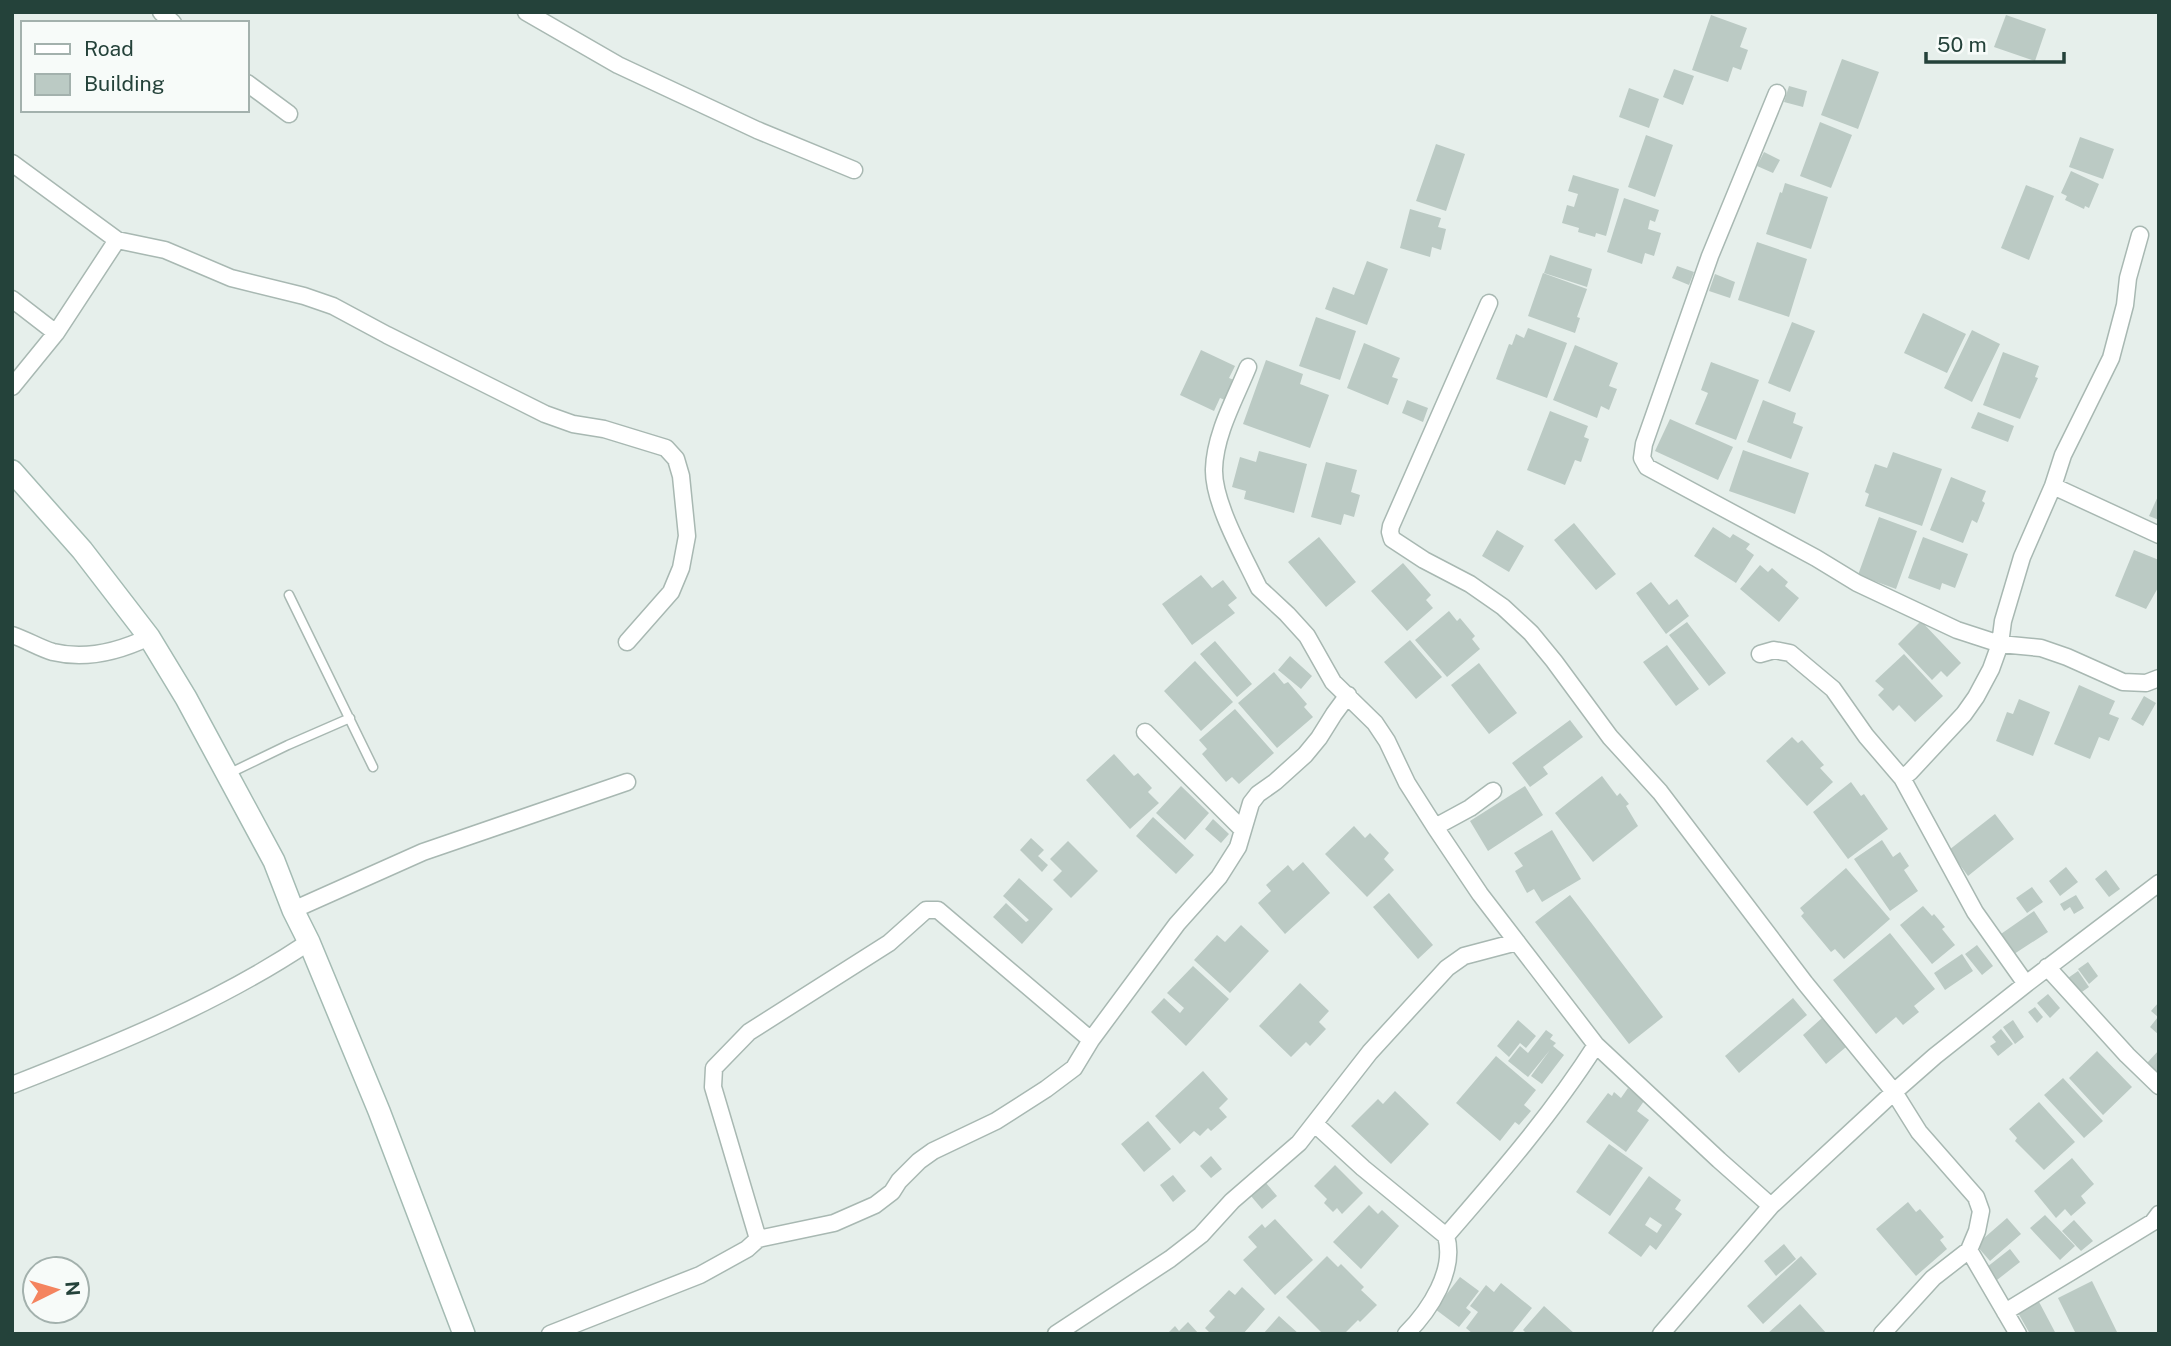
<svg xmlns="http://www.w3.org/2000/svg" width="2171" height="1346" font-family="'Public Sans',sans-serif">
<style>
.building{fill:#bbcac4;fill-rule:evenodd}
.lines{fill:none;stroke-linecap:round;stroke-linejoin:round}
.lane-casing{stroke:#a8b8b2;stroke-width:11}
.street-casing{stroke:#a8b8b2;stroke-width:19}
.secondary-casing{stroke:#a4bbb3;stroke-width:24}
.lane{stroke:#fff;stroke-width:8}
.street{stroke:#fff;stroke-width:16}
.secondary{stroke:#fff;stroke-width:21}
</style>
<rect width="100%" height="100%" fill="#e6efeb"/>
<path class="building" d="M1711,15L1747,28L1740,47L1748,50L1741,70L1733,67L1728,82L1692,70Z
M2006,15L2046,29L2035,61L1994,47Z
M1842,59L1879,72L1858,129L1821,115Z
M1674,69L1694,76L1683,105L1663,97Z
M1789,86L1807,91L1803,107L1784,102Z
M1629,88L1659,99L1649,128L1619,117Z
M1820,122L1852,135L1831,188L1800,176Z
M1646,135L1673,145L1655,197L1628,187Z
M2080,137L2114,149L2103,179L2069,167Z
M1436,144L1465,154L1446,211L1416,201Z
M1764,152L1780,160L1773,173L1757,166Z
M2071,171L2099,184L2089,208L2085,206L2084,209L2065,200L2067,196L2061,193Z
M1573,175L1619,189L1606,236L1596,233L1595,237L1578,232L1579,228L1562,223L1567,205L1574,207L1578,194L1568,191Z
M1785,183L1828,197L1811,249L1766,234L1780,192L1782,193Z
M2026,185L2054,196L2029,260L2001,248Z
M1624,198L1659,210L1655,222L1650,220L1648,229L1661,233L1654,256L1645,253L1642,264L1607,252Z
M1410,209L1441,218L1438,227L1446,229L1441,250L1432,247L1430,257L1400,248Z
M1757,242L1807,259L1789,317L1738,300Z
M1550,255L1592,269L1587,287L1544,273Z
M1367,261L1388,269L1367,325L1325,309L1333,287L1354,295Z
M1677,266L1694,272L1689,285L1672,278Z
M1543,273L1587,289L1577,317L1580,318L1575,333L1528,316Z
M1715,274L1735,282L1730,298L1709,291Z
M1923,313L1966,334L1947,373L1904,353Z
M1316,317L1356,331L1340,380L1299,366Z
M1792,322L1815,331L1790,392L1768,383Z
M1528,328L1567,343L1547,398L1496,379L1509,344L1512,345L1516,334L1524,338Z
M1972,330L2000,344L1972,402L1944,388Z
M1364,343L1400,358L1392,377L1398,379L1388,405L1347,388Z
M1575,345L1618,363L1609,386L1617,389L1609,410L1601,406L1597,418L1553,400Z
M1201,350L1235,366L1229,378L1234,380L1225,400L1220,398L1214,411L1180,395Z
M2003,352L2039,366L2035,377L2038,378L2020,419L1983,405Z
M1266,360L1303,374L1300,384L1329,395L1310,448L1243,424Z
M1711,362L1759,380L1736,440L1695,424L1708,393L1701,390Z
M1407,400L1428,408L1423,422L1402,413Z
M1763,400L1796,413L1793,423L1803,427L1791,459L1747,442Z
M1550,411L1588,426L1584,437L1589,439L1581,462L1575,460L1565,485L1527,470Z
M1978,412L2014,426L2008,442L1971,428Z
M1670,419L1733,447L1718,480L1655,451Z
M1743,450L1809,473L1795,514L1729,491Z
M1259,451L1307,464L1294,513L1244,499L1246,491L1232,487L1240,457L1256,462Z
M1893,452L1942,469L1922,526L1865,506L1869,494L1865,492L1875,464L1887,468Z
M1326,462L1357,470L1351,492L1360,495L1354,517L1344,514L1341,525L1311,517Z
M1951,477L1986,491L1982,501L1985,503L1977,523L1972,520L1963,543L1930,530Z
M2159,494V520L2149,516Z
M1879,517L1917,531L1896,589L1858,575Z
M1574,523L1616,574L1596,590L1554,540Z
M1713,527L1730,538L1733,534L1750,544L1746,549L1754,555L1736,583L1694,556Z
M1497,530L1524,546L1509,572L1482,556Z
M1319,537L1356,582L1326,607L1288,562Z
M1923,537L1968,554L1955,588L1942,583L1940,590L1908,578Z
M2134,550L2159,560V586L2146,609L2115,596Z
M1403,563L1431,595L1426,600L1433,608L1407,631L1371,591Z
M1760,565L1768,572L1772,568L1788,582L1785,586L1799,598L1779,622L1740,589Z
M1201,575L1212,588L1223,580L1237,598L1228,605L1235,613L1192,645L1162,604Z
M1651,582L1669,605L1677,599L1689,616L1666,634L1636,593Z
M1449,611L1457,621L1460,618L1475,636L1472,639L1480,649L1447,677L1415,640Z
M1921,621L1961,663L1947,677L1941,671L1932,680L1898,644Z
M1687,622L1726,673L1709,686L1669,635Z
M1410,640L1442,677L1416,699L1384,662Z
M1215,641L1252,684L1237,697L1200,654Z
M1667,645L1699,689L1676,706L1643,662Z
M1904,654L1943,696L1915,722L1899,705L1893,711L1878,695L1884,689L1875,681Z
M1290,656L1312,676L1301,689L1278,670Z
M1195,661L1233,702L1201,731L1164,691Z
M1479,663L1517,713L1489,734L1451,685Z
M1274,672L1284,684L1288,682L1307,704L1304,707L1313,717L1277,748L1238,703Z
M2079,685L2115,701L2109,714L2119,718L2109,741L2099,737L2090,759L2054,744Z
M2144,696L2156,703L2143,726L2131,719Z
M2019,699L2050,712L2033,756L1996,741L2007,712L2013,714Z
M1235,709L1274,753L1239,784L1232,777L1226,782L1202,754L1207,749L1199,740Z
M1570,720L1583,737L1543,767L1548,774L1530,787L1512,763Z
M1792,737L1798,743L1802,740L1824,765L1820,768L1833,782L1807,806L1766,761Z
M1114,754L1134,776L1138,773L1152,788L1148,792L1159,803L1130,829L1086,780Z
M1602,776L1617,796L1620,793L1629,804L1626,806L1638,826L1593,862L1555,813Z
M1851,782L1861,796L1864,794L1888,829L1848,859L1813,812Z
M1181,786L1209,813L1185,840L1156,813Z
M1525,786L1543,815L1488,851L1470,821Z
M1995,814L2014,839L1968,876L1949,850Z
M1153,817L1194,855L1176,874L1136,836Z
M1213,819L1229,834L1221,843L1205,829Z
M1354,826L1365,838L1370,833L1389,853L1384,859L1394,870L1367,897L1325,854Z
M1552,830L1581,879L1542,902L1534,889L1527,893L1515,871L1523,866L1514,853Z
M1031,838L1044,850L1038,856L1048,865L1042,872L1020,850Z
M1882,840L1893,857L1900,852L1909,866L1904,870L1918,891L1890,911L1854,859Z
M1068,841L1098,871L1071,898L1053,880L1062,871L1050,859Z
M1303,862L1330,893L1285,934L1258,903L1271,891L1266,885L1288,865L1293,871Z
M2066,867L2078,882L2060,896L2049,881Z
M1846,868L1890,919L1844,959L1835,949L1831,952L1801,916L1804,913L1800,908Z
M2106,870L2120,889L2109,897L2095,879Z
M1019,878L1053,909L1022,944L993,917L1006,903L1026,922L1029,920L1003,896Z
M2032,887L2043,902L2027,913L2016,898Z
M1389,893L1433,945L1418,959L1373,907Z
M1570,895L1663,1017L1629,1044L1535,922Z
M2076,895L2084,908L2074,914L2070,907L2064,911L2060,904Z
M1923,906L1932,916L1934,914L1945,927L1942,929L1955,945L1932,964L1900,925Z
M2034,911L2048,932L2011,956L1998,936Z
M1241,925L1269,951L1230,993L1194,960L1217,935L1225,942Z
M1890,933L1935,989L1914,1006L1919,1012L1903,1025L1896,1017L1876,1034L1833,980Z
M1977,945L1993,966L1982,975L1965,954Z
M1962,954L1973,971L1945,990L1934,973Z
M2088,962L2098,976L2089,984L2078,969Z
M1193,966L1229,999L1186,1046L1151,1012L1164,998L1180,1013L1184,1008L1167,993Z
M2078,971L2089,987L2079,994L2068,978Z
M1300,983L1329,1011L1319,1022L1326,1029L1310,1046L1306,1042L1291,1057L1259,1026Z
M2048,994L2060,1008L2050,1018L2037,1003Z
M1793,998L1807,1015L1739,1073L1725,1056Z
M2159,1002V1035L2150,1027L2158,1017L2151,1011Z
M2035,1007L2043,1017L2037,1023L2028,1012Z
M1822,1018L1846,1047L1826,1064L1803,1035Z
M1518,1020L1536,1036L1526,1048L1520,1043L1509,1057L1497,1046Z
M2013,1020L2024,1037L2015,1044L2003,1027Z
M2001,1029L2013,1044L1998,1056L1990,1046L1996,1042L1992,1037Z
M1546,1030L1553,1035L1550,1039L1556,1043L1553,1046L1564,1055L1542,1084L1531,1076L1550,1050L1528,1077L1508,1061L1520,1046L1528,1053Z
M2159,1050V1074L2147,1063Z
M2097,1051L2132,1087L2103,1115L2069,1078Z
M1496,1056L1536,1090L1524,1105L1531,1111L1519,1125L1515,1122L1500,1141L1456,1103Z
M1203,1071L1228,1099L1219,1108L1227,1117L1211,1131L1208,1128L1200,1136L1194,1131L1180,1144L1155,1116Z
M2063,1078L2103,1121L2084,1138L2044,1095Z
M1628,1088L1644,1101L1637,1111L1649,1120L1626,1152L1586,1122L1608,1093L1612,1096L1614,1092L1621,1098Z
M1395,1091L1429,1124L1391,1164L1351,1126L1378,1099L1383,1104Z
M2039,1102L2075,1142L2044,1170L2015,1141L2017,1138L2009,1129Z
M1148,1121L1171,1149L1144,1172L1121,1144Z
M1609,1144L1643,1168L1610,1216L1576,1192Z
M1211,1156L1222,1169L1211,1178L1200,1166Z
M2072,1158L2094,1184L2081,1196L2086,1203L2071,1216L2065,1209L2056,1218L2034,1191Z
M1335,1165L1363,1193L1342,1214L1337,1208L1333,1212L1324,1203L1327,1199L1314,1186Z
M1173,1175L1186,1191L1173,1202L1160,1185Z
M1649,1176L1681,1200L1675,1209L1682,1214L1656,1250L1650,1245L1641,1257L1608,1233ZM1650,1217L1662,1225L1657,1233L1645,1225Z
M1266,1183L1277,1196L1262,1209L1251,1196Z
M1908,1202L1916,1212L1920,1209L1944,1237L1940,1240L1947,1249L1916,1276L1876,1229Z
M1369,1205L1378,1214L1382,1210L1399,1226L1361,1269L1333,1242Z
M2045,1215L2075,1246L2060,1260L2030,1228Z
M2007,1218L2021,1234L1990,1261L1976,1245Z
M1275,1219L1313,1260L1275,1295L1243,1260L1257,1247L1248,1237L1262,1224L1265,1228Z
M2074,1220L2093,1241L2081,1251L2062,1231Z
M1784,1244L1796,1259L1776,1276L1764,1261Z
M2010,1249L2020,1262L1997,1280L1987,1267Z
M1327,1256L1338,1267L1341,1264L1364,1287L1361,1290L1377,1305L1360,1322L1358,1320L1344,1334H1323L1286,1297Z
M1801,1256L1817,1274L1763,1324L1747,1306Z
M1460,1277L1479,1291L1466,1308L1471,1312L1459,1327L1435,1309Z
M2092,1281L2117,1332L2113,1334H2076L2058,1298Z
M1501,1283L1532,1308L1511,1334H1473L1466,1328L1478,1312L1470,1306L1486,1285L1494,1292Z
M1242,1287L1265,1309L1243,1334H1211L1205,1328L1215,1317L1209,1311L1229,1290L1235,1295Z
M2038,1300L2056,1334H2030L2017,1311Z
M1800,1304L1827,1334H1767Z
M1544,1306L1575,1334H1527L1523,1330Z
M1279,1316L1299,1334H1263Z
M1188,1322L1199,1334H1167L1175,1326L1179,1331Z"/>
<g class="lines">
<defs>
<path id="lane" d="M289,595L373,767
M228,774L288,745L350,718"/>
<path id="street" d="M161,12L173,23
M526,12L618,65L757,130L854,170
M247,83L289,114
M1777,93L1710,256L1644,444L1642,458L1647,467L1816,558L1857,583L1957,630L2000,644L2041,648L2067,657L2123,682L2146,683L2159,678
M12,163L117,240L165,250L231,278L304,296L333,306L387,335L545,414L573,424L604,429L666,448L676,459L681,476L687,536L681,568L671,592L627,642
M12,299L56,333
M1489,303L1391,526L1390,532L1392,539L1424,560L1470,584L1503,607L1531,633L1554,661L1610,737L1660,792L1805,983L1894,1092L1919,1132L1976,1197L1981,1211L1977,1231L1969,1250L1933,1278L1882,1334
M1248,367C1235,399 1215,434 1214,469C1213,501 1241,551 1255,580L1259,588L1287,614L1307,636L1333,682L1375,723L1387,741L1407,783L1435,827L1470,808L1493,791
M12,387L56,333L117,240
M2053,486L2159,535
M12,635C27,640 39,648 53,652C86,660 120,651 149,637
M1760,654L1774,650L1790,653L1833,689L1866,736L1902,778L1975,912L2026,984
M1145,732L1243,830
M1902,778L1910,772L1964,714L1976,697L1991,669L2000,644L2003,621L2022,557L2053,486L2063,455L2111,358L2125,305L2128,278L2140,235
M1435,827L1480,894L1596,1045L1719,1160L1771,1206
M293,910L423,852L627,782
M2047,967L2127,1055L2159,1086
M12,1085C114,1045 218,1003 309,942
M1315,1124L1363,1168L1446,1236C1456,1270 1430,1310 1406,1334
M1446,1236C1499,1175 1552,1114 1596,1045
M758,1239L713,1087L714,1068L749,1032L889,943L926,910H938L1091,1040
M1969,1250L2018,1334
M2005,1312L2153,1222L2159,1214
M550,1334L700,1275L747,1249L758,1239L834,1223L875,1205L892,1192L899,1181L919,1161L933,1151L996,1121L1046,1089L1074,1068L1091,1040L1177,924L1219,877L1238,847L1251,803L1258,794L1275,782L1305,755L1319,738L1334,714L1348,695
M1056,1334L1170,1259L1201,1235L1232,1201L1299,1143L1370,1052L1447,968L1464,956L1517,942
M1661,1334L1771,1206L1894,1092L1935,1056L2026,984L2159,883"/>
<path id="secondary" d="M12,471L82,550L149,637L186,698L274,861L293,910L309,942L379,1111L464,1334"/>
</defs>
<use href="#lane" class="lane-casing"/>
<use href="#street" class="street-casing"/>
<use href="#secondary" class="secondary-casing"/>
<use href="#lane" class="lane"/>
<use href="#street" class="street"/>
<use href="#secondary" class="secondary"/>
</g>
<rect width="2171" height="1346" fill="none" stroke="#24423a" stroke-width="28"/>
<rect x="21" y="21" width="228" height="91" fill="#f7fbf9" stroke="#a3b1ad" stroke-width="2"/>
<rect x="35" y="44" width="35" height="10" fill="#ffffff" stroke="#a3b1ad" stroke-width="2"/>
<text x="84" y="56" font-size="21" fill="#24423a">Road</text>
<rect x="35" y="74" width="35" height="21" fill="#bbcac4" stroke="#a3b1ad" stroke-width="2"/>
<text x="84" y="91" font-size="21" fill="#24423a">Building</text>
<g transform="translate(56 1290) rotate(85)"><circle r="33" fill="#f7fbf9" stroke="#a3b1ad" stroke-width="2"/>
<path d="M0-5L12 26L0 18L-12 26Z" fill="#f4845f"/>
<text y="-10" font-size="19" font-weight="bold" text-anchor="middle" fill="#24423a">N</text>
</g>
<path d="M1926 52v10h138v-10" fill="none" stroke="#24423a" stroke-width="3.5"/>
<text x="1937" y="52" font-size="21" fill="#24423a" stroke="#f7fbf9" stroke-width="5" paint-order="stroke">50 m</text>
</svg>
